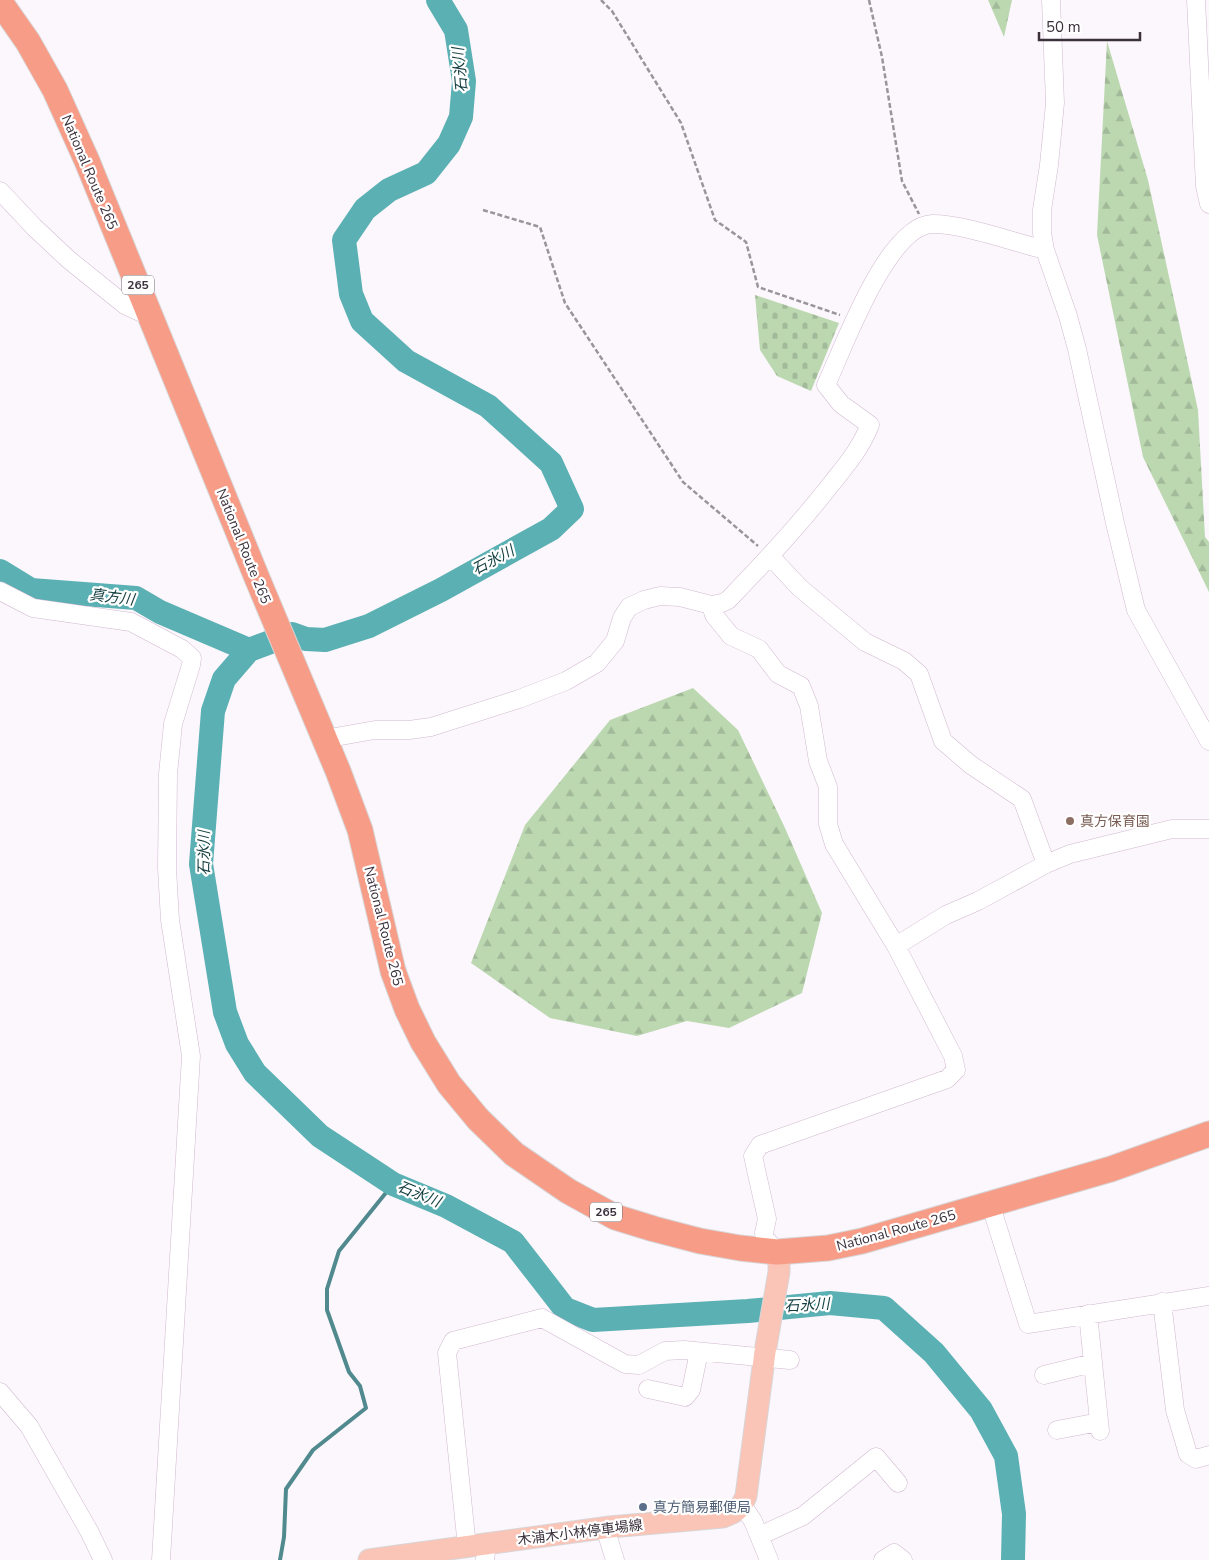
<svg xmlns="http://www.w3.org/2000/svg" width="1209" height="1560" font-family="'Nunito Sans','Noto Sans JP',sans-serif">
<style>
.forest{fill:url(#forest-firs)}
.cemetery{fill:url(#cemetery-stones)}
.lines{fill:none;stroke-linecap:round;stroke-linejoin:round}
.stream{stroke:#508a8f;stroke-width:4}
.river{stroke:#5ab0b3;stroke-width:24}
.minor-casing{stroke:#d0b9d1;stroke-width:19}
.major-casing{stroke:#d8d6d8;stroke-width:23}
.highway-casing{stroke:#d8d6d8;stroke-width:27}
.path{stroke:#9b949b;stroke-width:2.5;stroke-dasharray:5 2.5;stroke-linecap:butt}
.minor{stroke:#fff;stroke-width:18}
.major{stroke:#fac4b6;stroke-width:21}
.highway{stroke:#f79c86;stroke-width:25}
.education-dot{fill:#8d6e63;stroke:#fff;stroke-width:2}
.service-dot{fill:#5c6f8a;stroke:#fff;stroke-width:2}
.labels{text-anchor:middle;stroke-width:4.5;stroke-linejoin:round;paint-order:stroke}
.shield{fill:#fff;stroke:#756f76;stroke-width:1}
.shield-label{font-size:12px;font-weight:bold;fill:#3a313b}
.street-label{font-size:14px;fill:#3a313b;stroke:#fff}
.education-label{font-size:14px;fill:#785e54;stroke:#fff;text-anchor:start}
.service-label{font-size:14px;fill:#4e5e75;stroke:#fff;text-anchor:start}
.water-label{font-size:15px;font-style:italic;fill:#153e40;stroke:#fff}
</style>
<defs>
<pattern id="forest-firs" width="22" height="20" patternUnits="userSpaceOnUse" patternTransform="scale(1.25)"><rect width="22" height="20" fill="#bcd8b1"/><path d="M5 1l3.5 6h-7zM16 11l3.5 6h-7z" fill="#a2ba99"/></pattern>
<pattern id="cemetery-stones" width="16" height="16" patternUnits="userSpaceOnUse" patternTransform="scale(1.25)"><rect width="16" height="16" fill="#bcd8b1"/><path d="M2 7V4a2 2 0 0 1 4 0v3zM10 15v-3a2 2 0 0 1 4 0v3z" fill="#a2ba99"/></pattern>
</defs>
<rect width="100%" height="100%" fill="#fcf7fc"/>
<path class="forest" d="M988,0H1012L1004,37Z
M1107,41L1148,180L1198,410L1205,537L1209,542V592L1143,457L1097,235Z
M693,688L738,730L785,828L822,913L802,993L729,1028L687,1021L637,1036L550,1018L471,963L525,825L610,720Z"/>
<path class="cemetery" d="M755,295L839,323L811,391L777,376L760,350Z"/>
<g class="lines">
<path class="stream" d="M280,1560L284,1537L286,1489L313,1450L366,1408L360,1386L349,1372L327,1310V1289L339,1251L393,1184"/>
<path class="river" d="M438,0L456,30L464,81L461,117L449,144L426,173L389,190L365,209L344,240L351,294L362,321L406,361L488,406L551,463L572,509L551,529L441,590L369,626L325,640L306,639L292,634L249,650L224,679L213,711L201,864L225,1012L237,1044L255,1073L320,1136L393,1184L446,1206L513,1242L565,1309L593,1320L748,1311L830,1303L884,1308L934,1353L981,1410L1006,1456L1014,1514L1013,1560
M0,571L31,590L136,598L160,612L249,650"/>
<defs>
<path id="minor" d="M1051,0L1055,103L1049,165L1042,210V233L1045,250L1068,316L1077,349L1115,523L1136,610L1209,741
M1196,0L1205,186L1209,204
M0,191L34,227L68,259L125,305L151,317
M771,557L800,588L865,642L904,661L919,674L943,741L971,765L1022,799L1046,864
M0,591L33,608L131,622L182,649L192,658L191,665L173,724L168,774L167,868L170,920L191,1056L161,1560
M711,605L714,615L731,636L759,649L778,674L801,686L809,706L818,761L828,787V824L834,844L896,946L953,1056L956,1070L947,1079L760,1145L753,1156L767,1219L764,1233L765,1238L777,1252
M324,739L375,730H409L431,727L519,699L566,681L597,663L615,641L622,618L629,607L644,600L660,596L680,597L711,605L722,603L728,600C765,562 800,524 832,483C848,463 860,449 870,425L841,404L826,385C843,349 887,226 932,224C964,224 1013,242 1045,250
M896,946L946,915L978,901L1046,864L1070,854L1172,829H1209
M991,1203L995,1219L1028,1324L1209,1296
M1162,1302L1175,1410L1188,1454L1196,1459L1209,1455
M1088,1314L1100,1431
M1044,1375L1093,1363
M648,1389L685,1397L691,1390L699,1352
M0,1392L29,1426L89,1531L103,1560
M1057,1430L1099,1422
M743,1506L753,1521L769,1560
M605,1528L615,1560
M759,1536L803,1516L876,1457L898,1483
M467,1547L447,1353L453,1341L542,1318L625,1364L639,1365L665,1351L684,1350L790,1360
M485,1560L487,1544
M883,1560L894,1553L903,1560"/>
<path id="major" d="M369,1560L610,1527L723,1517C736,1512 741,1509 746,1496L765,1352L779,1272V1261L777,1252"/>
<path id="highway" d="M0,2L28,42L55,90L87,161L257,578L338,771L360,830L393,971L407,1009L423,1042L449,1084L478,1119L514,1154L568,1191L615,1217L654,1229L700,1241L740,1248L777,1252L828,1248L862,1241L1111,1169L1209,1134"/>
</defs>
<use href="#minor" class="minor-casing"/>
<use href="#major" class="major-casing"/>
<use href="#highway" class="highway-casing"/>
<path class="path" d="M601,0L612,11L681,123L715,220L746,242L758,287L840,315
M869,0L882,57L902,181L919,214
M483,210L540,227L565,303L683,482L758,546"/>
<use href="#minor" class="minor"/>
<use href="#major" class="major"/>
<use href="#highway" class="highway"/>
</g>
<circle class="education-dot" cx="1070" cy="821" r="5"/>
<circle class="service-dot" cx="643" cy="1507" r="5"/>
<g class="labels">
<g class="shield">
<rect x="122" y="275.5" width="32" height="19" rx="4"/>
<rect x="590" y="1202.5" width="32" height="19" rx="4"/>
</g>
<g class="shield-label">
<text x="138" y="289">265</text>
<text x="606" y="1216">265</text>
</g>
<g class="street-label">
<text transform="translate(90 172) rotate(67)" y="5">National Route 265</text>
<text transform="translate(244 546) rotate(68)" y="5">National Route 265</text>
<text transform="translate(384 926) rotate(76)" y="5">National Route 265</text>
<text transform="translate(896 1230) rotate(-15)" y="5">National Route 265</text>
<text transform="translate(580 1532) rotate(-7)" y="5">木浦木小林停車場線</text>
</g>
<g class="education-label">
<text x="1080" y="826">真方保育園</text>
</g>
<g class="service-label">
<text x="653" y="1512">真方簡易郵便局</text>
</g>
<g class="water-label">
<text transform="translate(460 70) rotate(-95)" y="5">石氷川</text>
<text transform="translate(493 560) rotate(-28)" y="5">石氷川</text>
<text transform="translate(112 597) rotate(7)" y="5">真方川</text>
<text transform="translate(204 853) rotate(-90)" y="5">石氷川</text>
<text transform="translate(419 1194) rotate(22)" y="5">石氷川</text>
<text transform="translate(807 1305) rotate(-3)" y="5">石氷川</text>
</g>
</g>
<path d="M1039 32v8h101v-8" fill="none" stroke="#3a313b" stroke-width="2.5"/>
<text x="1046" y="32" font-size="15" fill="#3a313b" stroke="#ffffff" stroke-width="4" paint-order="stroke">50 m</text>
</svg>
